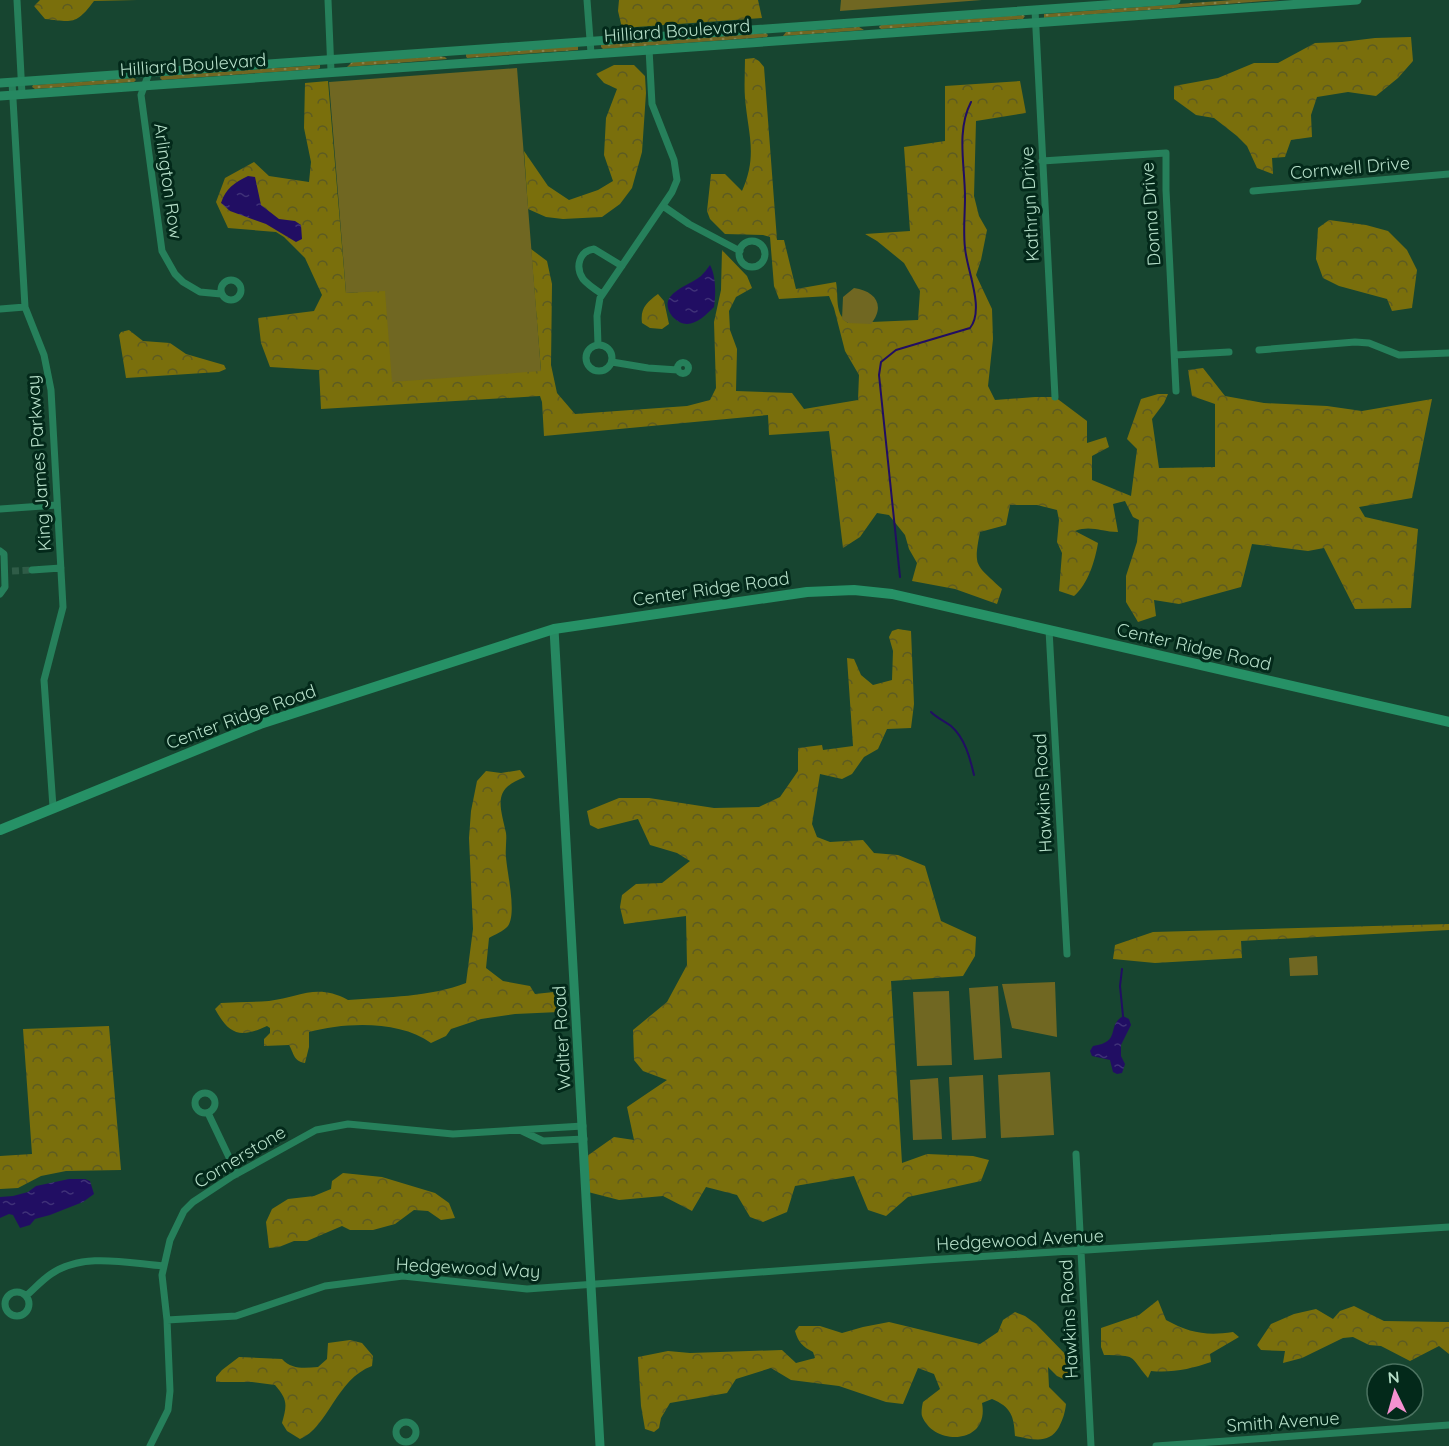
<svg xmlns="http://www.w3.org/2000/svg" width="1449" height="1446" font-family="Quicksand,sans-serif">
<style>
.grass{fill:url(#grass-dots)}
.forest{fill:url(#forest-crowns)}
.park{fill:#706722}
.water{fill:url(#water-ripples)}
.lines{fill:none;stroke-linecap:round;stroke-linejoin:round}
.stream{stroke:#210e63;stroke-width:2}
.street-tunnel{stroke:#2f5c47;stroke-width:7;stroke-dasharray:7 3.5;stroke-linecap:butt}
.street{stroke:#26805b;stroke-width:7}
.secondary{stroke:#268861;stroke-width:9}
.primary{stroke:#269166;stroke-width:10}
.labels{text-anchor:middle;stroke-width:6;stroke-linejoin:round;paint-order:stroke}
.street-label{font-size:18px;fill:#b6dfc9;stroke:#03291a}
</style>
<defs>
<pattern id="grass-dots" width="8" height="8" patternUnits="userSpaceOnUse" patternTransform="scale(1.5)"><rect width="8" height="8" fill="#706722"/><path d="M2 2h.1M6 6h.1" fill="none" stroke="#88834b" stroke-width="1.8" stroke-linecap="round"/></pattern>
<pattern id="forest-crowns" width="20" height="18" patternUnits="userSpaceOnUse" patternTransform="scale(1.5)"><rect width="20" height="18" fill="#7a6f0c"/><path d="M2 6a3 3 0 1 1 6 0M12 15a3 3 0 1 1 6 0" fill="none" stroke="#5c5b22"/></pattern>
<pattern id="water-ripples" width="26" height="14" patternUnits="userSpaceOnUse" patternTransform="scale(1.5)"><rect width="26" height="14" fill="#210e63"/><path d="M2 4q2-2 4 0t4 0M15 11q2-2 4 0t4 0" fill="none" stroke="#3f3178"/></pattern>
</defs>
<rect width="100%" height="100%" fill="#174530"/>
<path class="grass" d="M1233,0H1280L1044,18V14Z
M1023,15L1025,16L1023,19L881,29L879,27L881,25Z
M859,27L864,30L783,36L786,32Z
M766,33L768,35L767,37L603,49L601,47V45Z
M578,46V50L467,58L466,56V54Z
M438,56L445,57L447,59L347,67L352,62Z
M320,65V68L318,69L162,80L160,78L161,76Z
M134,78L136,80L134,82L35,89L32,87L33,85Z"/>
<path class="forest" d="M40,0H137L94,1C76,25 73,22 45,19L34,6Z
M619,0H758L762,18L622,28L618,11Z
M1411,37L1413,61L1398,78L1376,96L1348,92L1317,97L1311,115L1312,137L1291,140L1285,157L1272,158L1273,174L1257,168L1247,146L1237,136L1214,118L1196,115L1174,99V86L1218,78L1254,63H1278L1315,43L1342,42L1375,38Z
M754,58L759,61L764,67L777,240H784L796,289L836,282C839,298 834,313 848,323L918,320L920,291L904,263L877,241L865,234L910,231L904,147L945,141V86L1020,81L1026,113L976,121L974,196L979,216L987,230L981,260L976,275L992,309L993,339L988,386L995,400L1035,397H1055L1087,421V443L1106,437L1109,447L1092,456V480L1131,496L1137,449L1127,439L1141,399L1158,394H1168L1164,403L1152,419L1159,468L1215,467V404L1192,396L1188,370L1203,368L1225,396L1264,403L1327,406L1362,411L1432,399L1412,498L1359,507L1365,517L1418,529L1411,608L1355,609L1324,548L1308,551L1252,544L1241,587L1179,604L1154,600L1156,616L1138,622L1126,602V576L1137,542L1139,520L1133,517L1125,501L1113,504L1118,532C1101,532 1091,525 1075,531L1098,543C1095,561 1088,584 1074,596L1059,591L1062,553L1057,542L1059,520L1057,510L1037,505H1010L1006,525L980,532C973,568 976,564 1002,589L997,604L955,589L912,581L917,563L909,549L905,535L889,515L877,513L860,537L843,548L829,431L769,435L768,415L544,436L542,402L540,396L321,409L319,370L270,367L261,343L258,318L314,311L322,295L305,258L284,237L276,232L228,228L216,202L225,178L254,162L269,176L309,182L311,162L304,128L305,83L328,81L346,293L385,290L541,371L531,249L547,261L552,284L551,365L557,393L575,414L687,406L710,400L716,388L714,322L721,290L722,250L747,276L752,288L736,297L729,311L730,330L737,349L736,391L792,393L804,409L858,400L859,375L845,351L834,308L829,296L779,299L774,286L770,237L763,235L725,234L710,219L707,211L711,174H725L742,191C758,155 748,134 745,98C744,85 745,72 745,59Z
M614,65H634L645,76L646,93L642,152L632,188L620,204L602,217L563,219L546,217L528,209L524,151L548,186L569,200L598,190L613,181L604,155L606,118L617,89L604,83L596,74Z
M1329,220L1366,225L1388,231L1407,250L1417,270L1412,308L1392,311L1387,299L1339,286L1323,278L1316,259L1318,228Z
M658,294L664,301L669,324L662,329L650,328L642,323C640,308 647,302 658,294Z
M129,330L143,341L170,343L186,354L224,365L226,369L219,372L126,378L119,335L121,332Z
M898,629L911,631L914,704L911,728L887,729L878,749L864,757L852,774L842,779L820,774L812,824L817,837L830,842L863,840L874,853L898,855L925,866L941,921L976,937L975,956L963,976L891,981L902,1163L927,1154L973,1156L989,1160L981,1181L908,1197L886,1216L868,1210L854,1176L795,1186L787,1212L763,1222L750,1217L737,1195L706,1187L692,1211L663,1196L619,1200L588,1192L587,1156L614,1137L634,1140L627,1107L667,1080L643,1071L634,1060L633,1030L667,1002L687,965L686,916L624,924L620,907L622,895L636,884L662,883L690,861L677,853L650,845L638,819L598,829L590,825L587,811L619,798H649L714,808L759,807L780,797L798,771V748L822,745L823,750L853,746L847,658L854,659L861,675L873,685L892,680L893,651L889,637L892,631Z
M520,770L525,777C492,789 500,805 506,833C507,841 505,849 506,857C507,873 517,913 508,926C504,931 494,935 489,938L486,968L503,981L530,986L535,994L554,992L559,1001V1012L515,1014L481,1019L451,1029L446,1036L431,1043C400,1020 345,1022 309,1032V1047L305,1063C293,1061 294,1053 289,1045L264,1046V1039L270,1033V1028L267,1026C239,1039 229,1034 215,1009L221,1003C237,1002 253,1002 269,1001C300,997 317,983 348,1000C388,997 429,997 466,983L473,929L469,838L471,811L477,781L486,771L501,773Z
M1449,924V930L1241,941L1242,958L1155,963L1113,959L1115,945L1153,932Z
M109,1026L121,1170L66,1171L41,1176L18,1188L0,1189V1156L32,1154L23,1029Z
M343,1173L382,1177L435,1193L449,1203L455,1218L441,1220L428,1211L414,1210L395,1224L373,1230H350L342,1226L307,1241H294L279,1247L269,1248L266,1222L272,1209L288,1199L314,1196L331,1189L332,1181Z
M1158,1300L1166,1320C1190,1333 1206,1336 1233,1332L1239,1337L1210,1354L1211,1362C1191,1369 1172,1373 1151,1371L1148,1378C1128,1354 1138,1356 1104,1355L1101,1347V1328L1139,1315Z
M1354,1306L1384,1321L1449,1322V1354L1439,1346L1410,1361L1381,1346L1369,1345L1353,1337L1343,1338L1302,1358L1283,1363L1285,1351L1261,1350L1257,1345L1271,1324L1294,1314L1316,1309L1333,1319L1340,1311Z
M1015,1312L1025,1316L1036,1324L1069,1358V1369L1066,1380L1057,1376L1048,1367L1049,1387L1066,1404C1065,1413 1063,1419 1059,1427C1049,1445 1032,1439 1015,1436C1014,1416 1011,1407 992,1399L982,1403C990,1446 933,1446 922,1416C921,1413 922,1406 923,1402L940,1389L934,1374L918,1368L903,1404L886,1402L839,1386L791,1380L771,1368L736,1379L727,1393L670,1403L661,1418L659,1428L654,1432L645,1429L641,1406L638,1357L668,1351L690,1353L782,1350L796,1363L815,1358L813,1352C803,1347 798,1342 795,1331L799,1326H820L842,1333L863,1327L889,1322L980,1344L998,1332L1003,1320Z
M350,1340L362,1343L373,1356L372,1366C336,1379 328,1428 300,1439L287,1431L282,1423C287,1405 288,1400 275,1385L252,1382H216V1377L222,1370L239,1357L282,1359C292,1370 305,1368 318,1367L327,1359L328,1343Z"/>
<path class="park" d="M841,0H982L840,11Z
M517,68L541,371L392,382L385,291L346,293L329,82Z
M854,288C875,291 886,305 871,324L848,323L842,319L843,297Z
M1317,956L1318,975L1290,976L1289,958Z
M1055,982L1057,1037L1012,1028L1002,984Z
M998,986L1002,1058L974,1060L969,988Z
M949,991L952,1065L917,1066L913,992Z
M1050,1072L1054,1135L1001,1138L998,1075Z
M983,1075L986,1138L952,1140L949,1077Z
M938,1078L942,1139L913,1140L910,1080Z"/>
<path class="water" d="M248,176L255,177L261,205L279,219L295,221L301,225L302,239L296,242L266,224L230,211L221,203C226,188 234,183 248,176Z
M710,265C716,276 716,294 714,307C707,314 697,324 687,324C675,324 662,308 670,297C678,287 691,284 701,276C704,273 707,269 710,265Z
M1123,1016L1129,1019L1131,1025L1121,1045V1056L1125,1064L1122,1073L1117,1074L1113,1072L1110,1060L1092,1056L1090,1051L1093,1046C1122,1042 1106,1026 1123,1016Z
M69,1179H85L90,1181L94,1194L83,1202L50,1215L35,1219L30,1225L20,1228L13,1215L9,1214L0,1218V1197L13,1196L28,1192L36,1186Z"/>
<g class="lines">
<path class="stream" d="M900,577L879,375L881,362L896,350L970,328C985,309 967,271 965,248C963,231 965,214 965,197C965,166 956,131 971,102
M931,712C937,718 944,721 951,726C965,738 970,758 974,775
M1122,969L1120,986L1123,1016"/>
<path class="street-tunnel" d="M12,571L32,570"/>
<path class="street" d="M17,0L22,94
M328,0L331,71
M587,0L591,53
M1035,10L1055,397
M149,73L141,95L162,251L175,274L183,282L200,292L221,294
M12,82L25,307L44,355L51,390L63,607L44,680L53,807
M1042,161L1166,153V190L1176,391
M1253,191L1449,174
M663,206L689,224L740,251
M739 254a13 13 0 1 1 26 0a13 13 0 1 1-26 0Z
M221 290a10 10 0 1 1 20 0a10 10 0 1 1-20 0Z
M602,294C596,290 588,285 583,279C575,267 579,251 594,249L622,266
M0,309L25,307
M586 358a13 13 0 1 1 26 0a13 13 0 1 1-26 0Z
M598,345L597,316L600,298L672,192L677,180L674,160L652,104L649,49
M1259,350L1355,342L1369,343L1399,355L1449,353
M1175,355L1229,352
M612,362L648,368L678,370
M677.5 368a5.5 5.5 0 1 1 11 0a5.5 5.5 0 1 1-11 0Z
M0,509L57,505
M0,551L4,554L5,587L0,594
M32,570L61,568
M1049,630L1067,954
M195 1103a10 10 0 1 1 20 0a10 10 0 1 1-20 0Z
M208,1113L237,1174
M522,1131L543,1141L584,1139
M1076,1154L1091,1446
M5 1304a12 12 0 1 1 24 0a12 12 0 1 1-24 0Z
M26,1296C34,1289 42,1280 51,1274C83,1252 127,1263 163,1266
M167,1320L236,1316L325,1286L403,1276L527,1289L927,1260L1449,1227
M396 1432a10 10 0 1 1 20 0a10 10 0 1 1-20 0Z
M150,1446L168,1410L170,1391L167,1320L162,1275L170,1240L184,1211L193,1202L231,1177L316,1130L348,1124L453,1134L583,1126
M1156,1446L1449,1425"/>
<path class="secondary" d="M0,83L1176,0
M0,96L1357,0
M554,629L600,1446"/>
<path class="primary" d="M0,830L260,724L554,629L807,592L854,590L892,594L1449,722"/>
</g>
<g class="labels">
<g class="street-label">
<text transform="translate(677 31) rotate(-4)" y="6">Hilliard Boulevard</text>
<text transform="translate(193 65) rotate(-4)" y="6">Hilliard Boulevard</text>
<text transform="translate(1350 168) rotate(-5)" y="6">Cornwell Drive</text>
<text transform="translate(168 181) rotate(82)" y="6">Arlington Row</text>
<text transform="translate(1030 204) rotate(-93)" y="6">Kathryn Drive</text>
<text transform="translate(1151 214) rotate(-94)" y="6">Donna Drive</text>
<text transform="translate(39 463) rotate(-94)" y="6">King James Parkway</text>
<text transform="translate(711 589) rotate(-8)" y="6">Center Ridge Road</text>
<text transform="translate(1194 647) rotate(13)" y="6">Center Ridge Road</text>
<text transform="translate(241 717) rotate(-20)" y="6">Center Ridge Road</text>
<text transform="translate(1043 793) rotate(-93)" y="6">Hawkins Road</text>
<text transform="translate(562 1038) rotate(-93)" y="6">Walter Road</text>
<text transform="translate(240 1157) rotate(-31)" y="6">Cornerstone</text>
<text transform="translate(1020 1240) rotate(-3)" y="6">Hedgewood Avenue</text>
<text transform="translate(468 1268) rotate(3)" y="6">Hedgewood Way</text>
<text transform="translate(1069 1319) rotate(-93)" y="6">Hawkins Road</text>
<text transform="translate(1283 1422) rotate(-4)" y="6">Smith Avenue</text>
</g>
</g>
<g transform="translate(1395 1392) rotate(355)"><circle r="28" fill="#03291a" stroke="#4b7260" stroke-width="1.5"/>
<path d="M0-4.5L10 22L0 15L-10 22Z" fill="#f591d1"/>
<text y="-9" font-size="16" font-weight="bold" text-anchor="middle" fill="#b6dfc9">N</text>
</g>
</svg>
